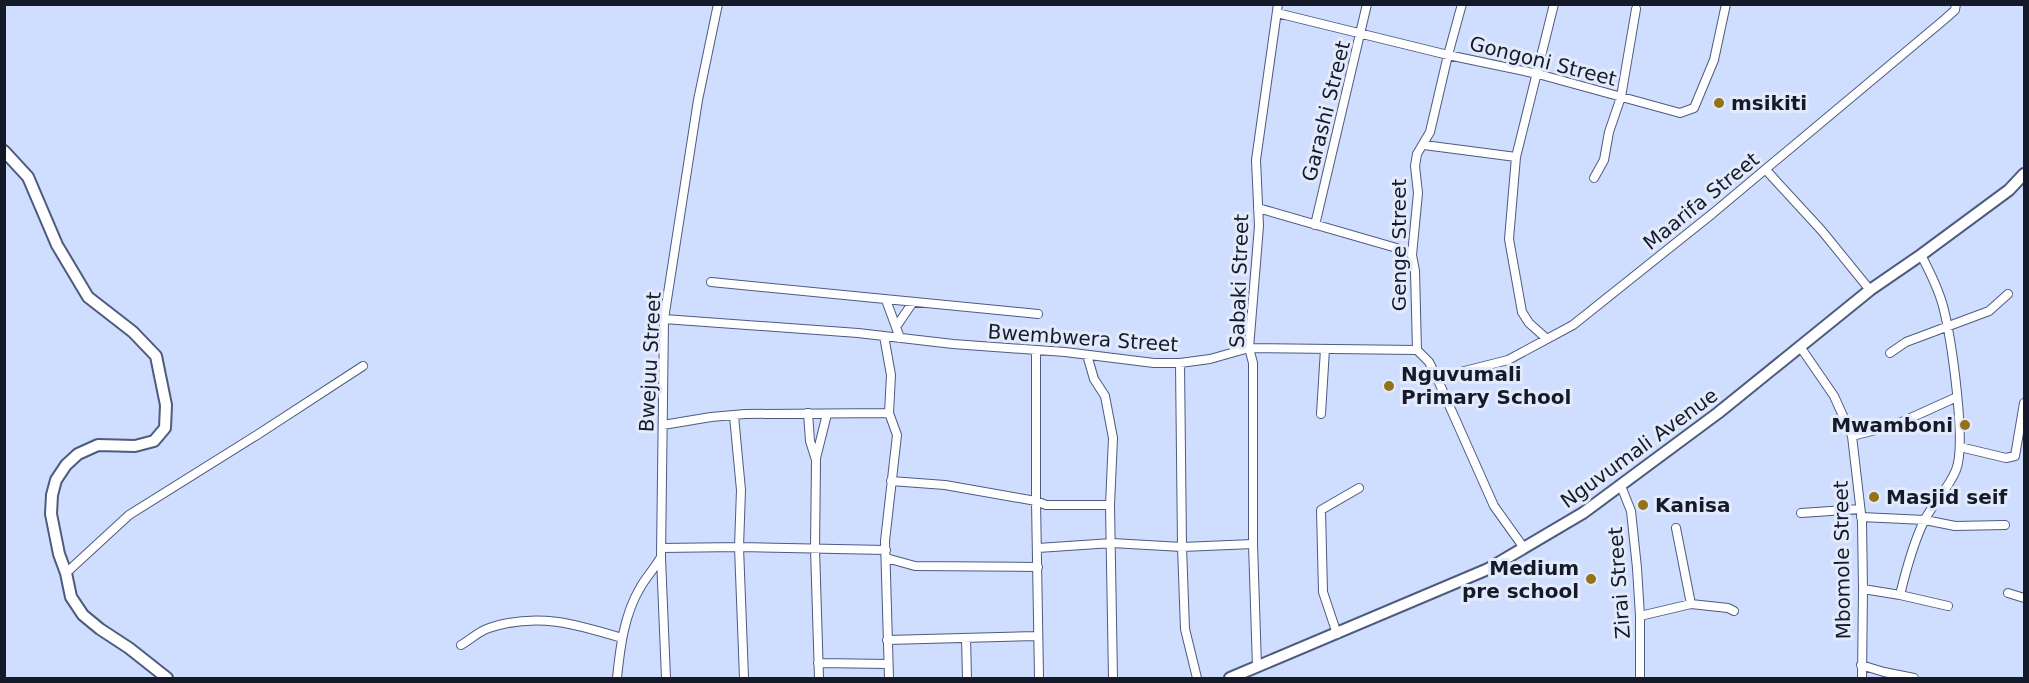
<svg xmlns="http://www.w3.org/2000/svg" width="2029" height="683" font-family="'DejaVu Sans',sans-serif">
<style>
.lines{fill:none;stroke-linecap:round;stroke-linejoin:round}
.street-casing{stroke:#4e5b7f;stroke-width:10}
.secondary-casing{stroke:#4e5b7f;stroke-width:14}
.street{stroke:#fff;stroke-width:8}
.secondary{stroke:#fff;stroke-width:10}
.poi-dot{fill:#92731a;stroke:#e3eafb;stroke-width:2}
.labels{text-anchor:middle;stroke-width:6;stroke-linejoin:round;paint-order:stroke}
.street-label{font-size:20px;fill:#141a28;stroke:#e3eafb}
.poi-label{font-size:20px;font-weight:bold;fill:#141a28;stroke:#e3eafb;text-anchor:start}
</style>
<rect width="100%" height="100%" fill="#cfddff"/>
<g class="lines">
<defs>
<path id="street" d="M1277,13L1448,55L1538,74L1680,113L1694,108L1714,60L1726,4
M1424,145L1516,157
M1766,170L1822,231L1870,290
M1594,178L1604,160L1609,132L1621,97L1636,9
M1258,208L1407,251L1412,255
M1315,225L1367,4
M711,282L1038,314
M886,300L900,338
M664,319L858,333L953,344L1065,352L1154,363H1180L1210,359L1249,348L1417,350L1429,362L1437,378L1494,506L1524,548
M896,327L913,302
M884,336L891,375L889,413L897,435L885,541L889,678
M1547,339L1529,323L1522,312L1509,239L1516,157L1554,4
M1801,348L1834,396L1852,436L1862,522L1863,589L1862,678
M1417,350L1415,271L1412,255L1418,193L1415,166L1417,154L1430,132L1448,55L1462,4
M1036,351V501L1039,678
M1890,353L1906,342L1989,311L2008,294
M1087,355L1094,379L1105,396L1113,438L1110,505L1113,678
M1180,363L1182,547L1185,629L1197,678
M1437,378L1508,360L1573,325L1712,214L1945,19L1955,10L1956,4
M808,413L810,441L816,460L815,549L819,678
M1321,414L1325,349
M734,416L741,490L739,547L744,678
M663,425L711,417L745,414L889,413
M1852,436L1895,425L1957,397
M1960,447L2006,458L2015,456L2024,403
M816,458L827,414
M891,481L945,485L1036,501L1046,505H1110
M1621,486L1631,511L1637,568L1640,616V678
M1801,513L1860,509
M1861,517L1925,520L1955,526L2005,525
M1676,528L1691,604
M661,548L739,547L886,550
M1038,548L1112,543L1182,547L1253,544
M661,558L666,678
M886,558L915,566L1038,567
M66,573L129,515L257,435L363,366
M1863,589L1900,595L1948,606
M2008,593L2024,598
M1900,595C1906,570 1913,544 1924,521C1933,503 1949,488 1956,470C1967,443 1951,337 1943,306C1938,288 1930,272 1921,255
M1640,616L1691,604L1728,608L1734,611
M1337,634L1323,592L1321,510L1359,488
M966,638L967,678
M887,640L1038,636
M461,645C470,640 479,631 489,628C537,612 576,624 622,638
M818,663L888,664
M1861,665L1884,672L1914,678
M1257,667L1253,544V363L1249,348L1259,226L1256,160L1278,4
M617,678C620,648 624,615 640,588C646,577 655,568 661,557L664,319L698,100L718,4"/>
<path id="secondary" d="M4,151L28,177L57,245L88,297L133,332L156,356L166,405L165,428L154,441L135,446L98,445L78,454L66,465L56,480L52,495L51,514L59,554L66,573L71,597L83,615L100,629L129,648L167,678
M1230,678L1488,569L1583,513L1718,413L1870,290L1921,255L2009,190L2024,174"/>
</defs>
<use href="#street" class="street-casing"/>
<use href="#secondary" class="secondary-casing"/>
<use href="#street" class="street"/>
<use href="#secondary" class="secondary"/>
</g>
<g class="poi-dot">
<circle cx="1719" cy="103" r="6"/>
<circle cx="1389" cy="386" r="6"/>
<circle cx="1965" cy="425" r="6"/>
<circle cx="1874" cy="497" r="6"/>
<circle cx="1643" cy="505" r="6"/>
<circle cx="1591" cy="579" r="6"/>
</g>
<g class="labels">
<g class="street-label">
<text transform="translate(1543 61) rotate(14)" y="7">Gongoni Street</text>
<text transform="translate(1326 111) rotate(-76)" y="7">Garashi Street</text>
<text transform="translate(1701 201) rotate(-39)" y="7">Maarifa Street</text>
<text transform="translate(1399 245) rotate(-90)" y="7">Genge Street</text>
<text transform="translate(1239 281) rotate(-88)" y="7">Sabaki Street</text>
<text transform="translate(1083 338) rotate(4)" y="7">Bwembwera Street</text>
<text transform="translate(650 362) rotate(-87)" y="7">Bwejuu Street</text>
<text transform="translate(1639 448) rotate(-36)" y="7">Nguvumali Avenue</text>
<text transform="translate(1842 560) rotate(-91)" y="7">Mbomole Street</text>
<text transform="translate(1619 583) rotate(-94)" y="7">Zirai Street</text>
</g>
<g class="poi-label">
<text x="1731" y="110">msikiti</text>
<text x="1401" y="381">Nguvumali<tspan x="1401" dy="23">Primary School</tspan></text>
<text x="1953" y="432" text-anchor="end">Mwamboni</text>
<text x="1886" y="504">Masjid seif</text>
<text x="1655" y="512">Kanisa</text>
<text x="1579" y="575" text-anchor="end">Medium<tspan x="1579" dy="23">pre school</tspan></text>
</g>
</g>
<rect width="2029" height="683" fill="none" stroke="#141a28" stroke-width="12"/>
</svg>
